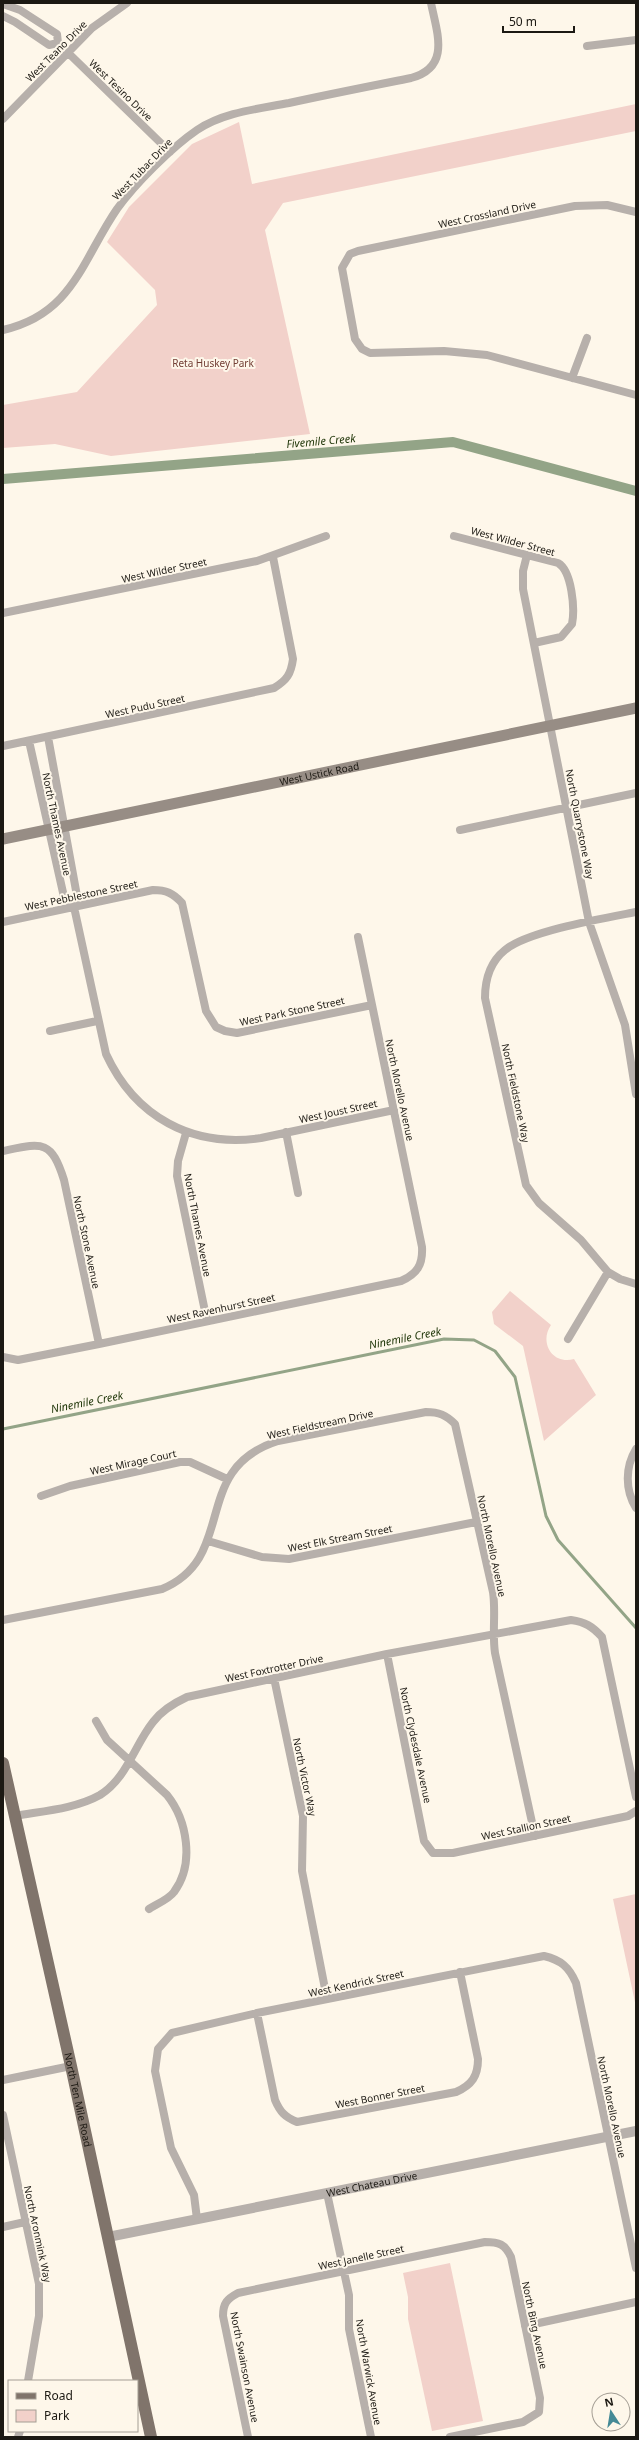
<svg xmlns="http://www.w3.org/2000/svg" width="639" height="2440" font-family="'Noto Sans',sans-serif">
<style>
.green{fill:#f2d1ca}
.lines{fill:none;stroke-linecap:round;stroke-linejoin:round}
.stream{stroke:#93a487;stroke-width:3}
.canal{stroke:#93a487;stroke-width:10}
.minor{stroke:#b7b0ab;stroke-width:8}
.tertiary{stroke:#b7b0ab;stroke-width:10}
.secondary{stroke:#978d85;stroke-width:11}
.primary{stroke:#80746b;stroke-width:12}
.labels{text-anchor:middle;stroke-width:4;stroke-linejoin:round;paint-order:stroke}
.street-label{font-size:10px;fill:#1c1913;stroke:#fef7ea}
.park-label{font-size:10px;fill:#723e34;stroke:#fef7ea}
.water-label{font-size:11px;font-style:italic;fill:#1a3103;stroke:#fef7ea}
</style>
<rect width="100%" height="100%" fill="#fef7ea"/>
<path class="green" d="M636,104V131L283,203L265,230L310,434L111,456L55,444L3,448V405L77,392L157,305L155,290L107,242L129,207L192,144L239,122L252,184Z
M510,1291L551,1325C539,1342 552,1365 574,1359L596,1395L544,1441L523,1346L494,1324L492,1312Z
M636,1894V2007L613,1899Z
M450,2263L483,2421L432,2431L408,2319V2297L403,2273Z"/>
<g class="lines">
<path class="stream" d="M3,1429L444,1339L474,1340L495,1351L515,1377L546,1516L558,1540L636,1628"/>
<path class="canal" d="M3,479L453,442L636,491"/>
<path class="minor" d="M3,4L20,10L57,34L58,43L170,152
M3,16L15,22L49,45L58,43
M587,46L636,40
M3,119L92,28L127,3
M636,212L607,205L575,206L358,251L350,254L342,268L355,339L362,349L370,353L444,351L487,355L636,395
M3,330C73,314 82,260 117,209C135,184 172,147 197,130C224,112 258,109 289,103C330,94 371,86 411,78C451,67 437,33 431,3
M572,378L587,338
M454,536L558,563C572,571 575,609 572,624L561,637L534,643
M527,555L523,571V589L589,922L625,1025L636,1094
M3,613L257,561L326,536
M29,741L64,897L74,907L77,896L48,737
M3,746L274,688C287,680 291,674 293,659L273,557
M460,830L636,793
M74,907L106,1054C135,1117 192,1148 261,1138L394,1110
M636,912C605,918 528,931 505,950C490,962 485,980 485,998L526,1185L539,1203L581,1240L608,1272L620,1279L636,1284
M3,922L153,890C166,890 173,893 182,903L206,1011L216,1027L225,1031L237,1033L372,1005
M50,1031L97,1021
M286,1132L298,1193
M186,1133L178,1161L177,1176L207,1321
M3,1151C42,1143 51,1139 64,1180L99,1344
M568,1339L608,1272
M3,1357L18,1360L99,1344L401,1281C417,1274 423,1265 422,1247L358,937
M636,1449C625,1467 625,1490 636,1508
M41,1496L70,1486L180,1462H190L227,1479
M208,1541L262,1557L289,1559L476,1522
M3,1620L162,1589C239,1557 189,1469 278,1441L426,1412C439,1412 446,1415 455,1424L493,1592C496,1613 492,1632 495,1653L535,1836
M387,1654L424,1841L433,1853H453L628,1816L636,1811
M274,1678L303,1816L302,1871L327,1999
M96,1721L107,1740L167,1795C187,1820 195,1864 174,1892C169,1899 157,1904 149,1909
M14,1816C42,1811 75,1809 100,1795C127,1778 134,1746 153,1722C162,1710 174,1703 187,1697L387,1654L571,1620C585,1622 592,1626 602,1637L636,1797
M257,2013L275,2100C280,2112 285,2117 297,2122L456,2092C472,2085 478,2076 478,2059L460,1972
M3,2080L71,2066
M3,2115L39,2284V2316L28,2381
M327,2193L349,2295V2329L371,2437
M197,2219L194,2195L171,2148L155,2071L158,2049L172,2033L257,2013L544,1956C561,1960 569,1967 576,1983L636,2268
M3,2227L25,2222
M525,2326L636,2302
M18,2437L20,2431
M248,2437L223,2316C223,2303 227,2299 238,2293L485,2242C499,2242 505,2244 511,2257L540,2398L539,2412L523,2422L450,2437"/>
<path class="tertiary" id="s1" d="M108,2237L636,2131"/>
<path class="secondary" id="s2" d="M3,839L636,708"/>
<path class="primary" id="s3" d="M3,1763L71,2066L151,2437"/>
</g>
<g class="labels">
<g class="street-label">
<text transform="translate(56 51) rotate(-45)" y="4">West Teano Drive</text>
<text transform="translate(121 90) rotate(44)" y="4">West Tesino Drive</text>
<text transform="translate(142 169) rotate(-46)" y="4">West Tubac Drive</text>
<text transform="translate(487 214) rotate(-12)" y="4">West Crossland Drive</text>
<text transform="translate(513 541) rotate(15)" y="4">West Wilder Street</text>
<text transform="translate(164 570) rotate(-12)" y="4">West Wilder Street</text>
<text transform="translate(145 706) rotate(-12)" y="4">West Pudu Street</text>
<text dy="4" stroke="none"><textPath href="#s2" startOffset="323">West Ustick Road</textPath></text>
<text transform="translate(57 824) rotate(78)" y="4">North Thames Avenue</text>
<text transform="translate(580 824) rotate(79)" y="4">North Quarrystone Way</text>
<text transform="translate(81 895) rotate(-12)" y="4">West Pebblestone Street</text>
<text transform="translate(292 1011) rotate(-12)" y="4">West Park Stone Street</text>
<text transform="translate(400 1090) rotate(78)" y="4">North Morello Avenue</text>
<text transform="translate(516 1093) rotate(78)" y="4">North Fieldstone Way</text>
<text transform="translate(338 1111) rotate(-12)" y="4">West Joust Street</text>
<text transform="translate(198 1225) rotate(79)" y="4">North Thames Avenue</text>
<text transform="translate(87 1242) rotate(78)" y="4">North Stone Avenue</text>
<text transform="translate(221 1308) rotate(-12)" y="4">West Ravenhurst Street</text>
<text transform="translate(320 1424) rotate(-12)" y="4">West Fieldstream Drive</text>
<text transform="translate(133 1462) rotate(-12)" y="4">West Mirage Court</text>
<text transform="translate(340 1538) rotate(-11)" y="4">West Elk Stream Street</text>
<text transform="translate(492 1546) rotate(78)" y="4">North Morello Avenue</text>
<text transform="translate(274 1668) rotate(-12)" y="4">West Foxtrotter Drive</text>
<text transform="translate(416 1745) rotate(78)" y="4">North Clydesdale Avenue</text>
<text transform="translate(305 1777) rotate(78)" y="4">North Victor Way</text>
<text transform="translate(526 1827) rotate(-12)" y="4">West Stallion Street</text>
<text transform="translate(356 1983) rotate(-12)" y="4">West Kendrick Street</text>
<text transform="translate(380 2096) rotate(-11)" y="4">West Bonner Street</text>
<text dy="4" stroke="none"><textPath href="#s3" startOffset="345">North Ten Mile Road</textPath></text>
<text transform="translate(612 2107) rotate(78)" y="4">North Morello Avenue</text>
<text dy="4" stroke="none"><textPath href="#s1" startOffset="269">West Chateau Drive</textPath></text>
<text transform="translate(38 2234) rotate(78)" y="4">North Aronmink Way</text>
<text transform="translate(361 2257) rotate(-12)" y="4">West Janelle Street</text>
<text transform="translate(535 2325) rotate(78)" y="4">North Bing Avenue</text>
<text transform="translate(245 2367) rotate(79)" y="4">North Swainson Avenue</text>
<text transform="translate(369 2372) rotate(80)" y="4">North Warwick Avenue</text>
</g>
<g class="park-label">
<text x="213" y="367">Reta Huskey Park</text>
</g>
<g class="water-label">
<text transform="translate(321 441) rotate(-5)" y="4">Fivemile Creek</text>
<text transform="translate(405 1338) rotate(-11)" y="4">Ninemile Creek</text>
<text transform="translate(87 1402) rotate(-11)" y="4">Ninemile Creek</text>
</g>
</g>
<rect width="639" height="2440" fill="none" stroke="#1c1913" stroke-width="8"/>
<rect x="8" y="2380" width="130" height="52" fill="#fef7ea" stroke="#a49e94"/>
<rect x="16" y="2393" width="20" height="6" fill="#80746b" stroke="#a49e94"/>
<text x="44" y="2400" font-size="12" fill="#1c1913">Road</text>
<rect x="16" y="2410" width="20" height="12" fill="#f2d1ca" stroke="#a49e94"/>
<text x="44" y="2420" font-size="12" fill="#1c1913">Park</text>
<g transform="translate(611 2412) rotate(348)"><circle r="19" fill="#fef7ea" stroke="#a49e94"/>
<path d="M0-3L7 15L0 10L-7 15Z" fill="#458a96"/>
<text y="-6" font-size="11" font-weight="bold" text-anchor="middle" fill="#1c1913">N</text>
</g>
<path d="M503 26v6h71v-6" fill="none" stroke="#1c1913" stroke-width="2"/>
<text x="509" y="26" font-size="12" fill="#1c1913" stroke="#fef7ea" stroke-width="3" paint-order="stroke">50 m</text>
</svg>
